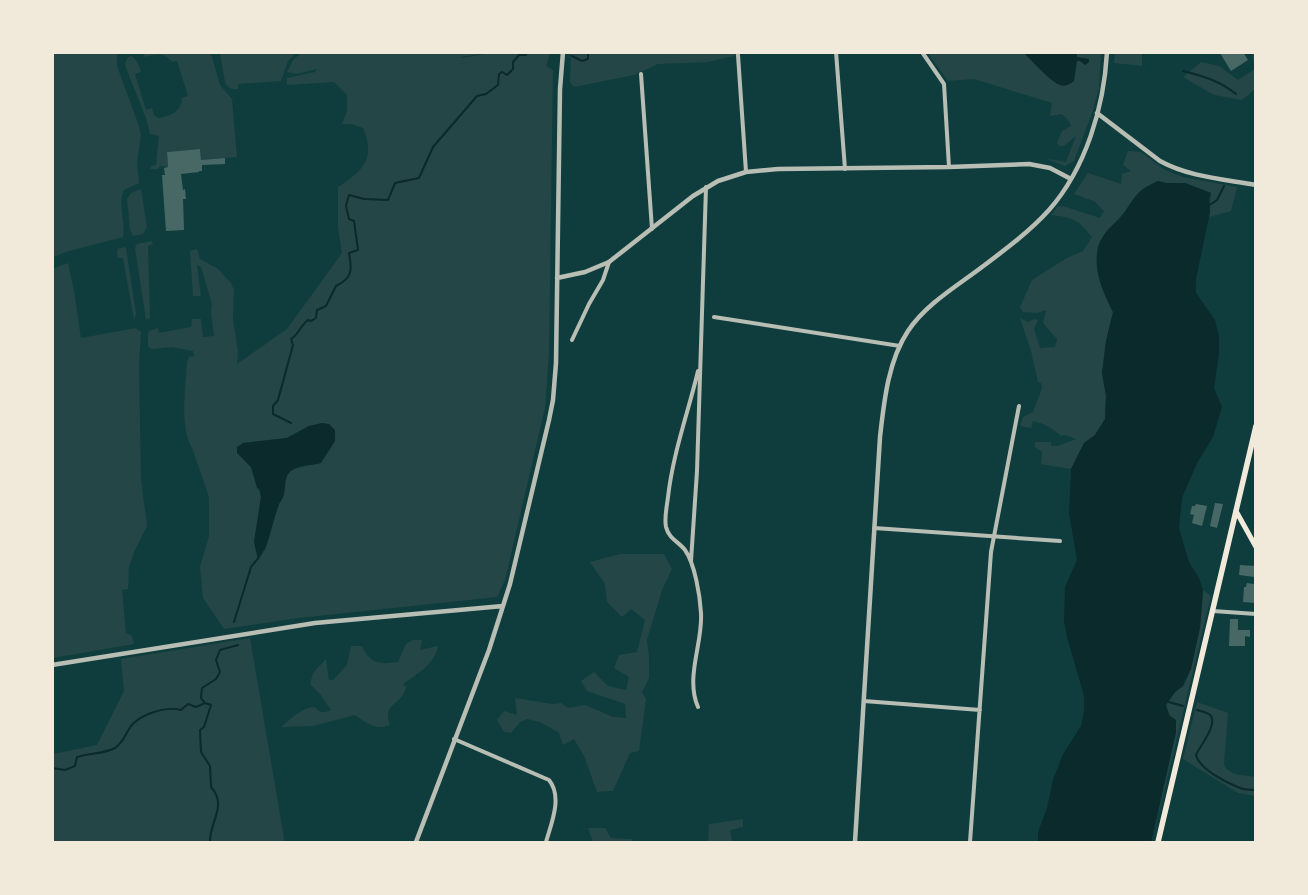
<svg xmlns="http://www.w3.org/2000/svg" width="1308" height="895" font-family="Karla,sans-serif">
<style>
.green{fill:#244646;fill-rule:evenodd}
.water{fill:#0a2a2b}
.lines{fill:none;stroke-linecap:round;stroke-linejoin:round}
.stream{stroke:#0a2a2b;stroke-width:2}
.building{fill:#486865}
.minor{stroke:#b8beb3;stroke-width:4}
.tertiary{stroke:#b8beb3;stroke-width:4.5}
.secondary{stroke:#f1e9da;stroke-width:5}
.primary{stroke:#f1e9da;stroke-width:5.5}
</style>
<rect width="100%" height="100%" fill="#0f3d3e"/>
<path class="green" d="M53,52L117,53V66L139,126L141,135L137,164L139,183L124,190C117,204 126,222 123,237L69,251L53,257Z
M143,53H209L212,57L220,85L232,99L237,157L201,160L200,149L167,152L168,167L160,166L158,169H150L151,166L156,165L159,136L150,134L146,118L128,73L125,64L128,57L131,56C136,58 140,67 141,72L135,74L146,110L152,108L154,115L158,118C171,116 181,112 182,98L188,96L177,61L172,62C164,52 157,54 145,57Z
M220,53V52L296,53L288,61L281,81L238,84V89C231,89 228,89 225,82Z
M301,53H486L461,57V58L492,53H550L546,66L553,70L549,354L545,408L505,580L497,597L298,618L224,629L203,598L200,567L209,536V497L192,448C179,426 186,386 187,362L189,357L194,356L193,351L172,347L151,349L148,346V334L149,331L158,328L159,333L191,327L192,319H201L203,337L214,336L211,312L212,304L201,267L197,265L201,296H193L190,251L197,249L200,259L218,269L231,283L234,290L233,320L238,351L237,364L287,329L342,253L338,228V187C363,171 376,158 363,128L352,124H342L347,111V95L334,82L287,85V78L315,72L317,69L296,74L287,72L293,60ZM309,426L321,463L293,469L288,474L285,479L283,497L279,504L265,551L254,542L261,497L251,467L242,457L243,443L287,438Z
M571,53H740L734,56L708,62L658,64L634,75L574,87L570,82Z
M928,53H1101L1099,89L1092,113L1074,161L1065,166L1049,160V159L1066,162L1076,136L1064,146H1059L1057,143L1062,131L1071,126L1069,121L1062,114L1050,116L1052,103L974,79L948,81Z
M1115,53H1142V66L1114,63Z
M1252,53H1255V89L1242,100L1214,95L1183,77L1201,62L1219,66L1238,80L1255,69Z
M1128,151L1141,152L1165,170L1183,177L1237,187L1231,211L1209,217L1211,193L1185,183H1166L1158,181C1138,190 1137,194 1125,211C1117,222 1107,230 1100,241C1091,257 1105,297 1113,312L1106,341L1102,373L1106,396L1105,419L1095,435L1084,443L1071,469L1041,464L1042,452L1035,447V442H1051V446H1058L1076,439L1065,435L1061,436C1052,428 1046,424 1033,421L1031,428L1020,426L1023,417L1033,412L1042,388L1041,383L1038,382L1031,351L1020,318L1028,322L1034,319L1038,320L1034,329L1040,348L1055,347L1057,339L1043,323L1046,310L1037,313L1023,312L1020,307L1032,280L1067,258L1083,251L1092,237C1077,218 1073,218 1051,215L1058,206L1066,207L1100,218L1104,211L1094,201L1074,194L1088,173L1121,184L1122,174L1131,171L1123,165Z
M141,189L147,227L143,234L133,236L130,229L127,199L131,193Z
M152,241L153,244L148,246L150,318L146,320L135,248L137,244Z
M125,247L126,248L136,314L134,320L123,258H118L117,253L118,249Z
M68,263L74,291L81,338L136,328L141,332L139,365L141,479L147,526L135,550L129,567L128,589L122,590L126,633L132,636L134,644L53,658L52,269Z
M620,554H664L672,569L662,590L647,640L649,657V678L642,692L646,699L639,751L630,753L613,791L597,792L584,756L574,739L563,745L559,733L540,722L527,719L520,722L511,733L504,732L497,720L504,711L517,715L515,698L552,704L561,703L568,708L585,705L613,717L626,718L625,704L587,691L581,681L594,672L608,686L626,690L629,677L614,668L619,655L637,652L645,620L631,609L622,617L607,602L605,584L590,562Z
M1203,590L1211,596L1152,842L1176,732L1166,705L1175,692L1183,686L1200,628Z
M250,638L284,838L283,842H53V754L97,745L124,691L121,659Z
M413,640H422L420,650L438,646C436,663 416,675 403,684L406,687C403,705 381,703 390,725C375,731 367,723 355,715L313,726L281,727C291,719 302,707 315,707C321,714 324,713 331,710L320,694L310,684L313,673L326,659L329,680H333L347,665L351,646H362C369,663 380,665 398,662L406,644Z
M1197,702L1228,713L1224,764C1227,776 1245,775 1255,777V796L1238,793L1183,759Z
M743,819V827L730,830L732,842H708L709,824Z
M588,828H605L611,838L632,839V842H593Z"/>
<path class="water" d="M1024,53H1077V57L1089,59V62L1085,65L1080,61H1077L1074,81C1070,84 1065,87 1060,85C1051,82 1031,60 1024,53Z
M1158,181L1166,183H1185L1211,193L1209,199L1210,212L1196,279V293L1215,320L1219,336V354L1214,388L1222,407L1213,437L1197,463L1182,498L1179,528L1189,562L1199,578L1203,590L1200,628L1191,669L1183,686L1175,692L1166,705L1169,715L1176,720V732L1151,842H1038V832L1047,808L1053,780L1063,754L1081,726L1084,711V696L1067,637L1064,621L1065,587L1077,560L1069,513L1071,469L1084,443L1095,435L1105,419L1106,396L1102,373L1106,341L1113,312C1101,289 1088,259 1104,235C1110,226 1119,220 1125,212C1137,194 1138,190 1158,181Z
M322,423L329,424L335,430V441L321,463C312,465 301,465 294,469C282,475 287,488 283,497C282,500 280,502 279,504C271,523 271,543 258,560L254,542L261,497L260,490L257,488L251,467L237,453V447L243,443L287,438L309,426Z"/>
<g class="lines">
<path class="stream" d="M572,56L582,61L588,59V52
M1183,71C1203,76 1220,81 1236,94
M1208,206L1217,200L1224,186
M291,423L273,414V406L278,400L293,345L291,339C299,334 300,326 308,320L311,321L316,318L317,310L326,306L336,286C353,278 352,269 349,253L358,250L354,221L349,219L346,206L349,195L364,199L388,200L395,183L419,178L433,147L477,96L486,94L498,85L499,74L502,72L507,75L513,69V62L519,55H526L528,52
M234,622L251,567L259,557
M1169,702L1183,706
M1197,710C1200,711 1206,712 1209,714C1220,722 1200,746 1196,755C1199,769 1227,783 1240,788C1245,790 1250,790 1256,790
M52,768L65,770L75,766L77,757C89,753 104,754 115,748C124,742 125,734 131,726C141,714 166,706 181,710L188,704L196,707L205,703
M210,842C209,822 228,806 211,787L210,766L201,752L200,730L204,727L211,705L205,703L201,698L202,688L216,679L220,672L216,660L220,650L238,645"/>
</g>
<path class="building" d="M1221,52H1243L1248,60L1231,71L1220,53Z
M200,149L201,160L225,158V164L202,165V171H199V172L181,174L183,190L185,189L186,199H183L184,230L166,231L162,175H165L164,168L168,167L167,152Z
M1215,503L1223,504L1217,528L1210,526Z
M1196,504L1207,506L1202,526L1192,523L1194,515L1190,514L1192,506H1195Z
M1240,565L1256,566L1255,577L1239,575Z
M1247,583L1254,584L1256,603L1243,602L1244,587H1246Z
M1230,619H1238V630H1250V637L1245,636V646H1229Z"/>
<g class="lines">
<path class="minor" d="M836,52L845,169
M922,52L944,84L949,167
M738,55L746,172
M641,74L652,229
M714,317L900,346
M572,340L589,304L603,280L609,262
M874,528L1060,541
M691,561L697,471L706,187
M1213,611L1256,614
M864,701L980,710
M698,707C685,677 703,643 701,613C700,596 695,564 685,550C679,542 669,539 666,527C664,518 667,506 668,497C673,453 688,413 698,371
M454,739L549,780C563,797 551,824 546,842
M970,842L991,552L1019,406"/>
<path class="tertiary" d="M1097,113L1160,161C1189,177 1223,179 1256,185
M557,278L585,272L609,262L693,196L718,181L746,172L778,169L949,167L1029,164L1050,168L1071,179
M52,665L315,623L503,606
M416,842L489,650L510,584L549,420L553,400L556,363L560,89L563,52
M855,842L880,437C884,402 888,361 908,331C926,304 957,286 982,267C1006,249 1029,232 1049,210C1086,168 1104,107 1107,52"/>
<path class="secondary" d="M1236,511L1256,547"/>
<path class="primary" d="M1158,842L1256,426"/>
</g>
<rect width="1308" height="895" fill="none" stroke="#f1e9da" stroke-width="108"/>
</svg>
